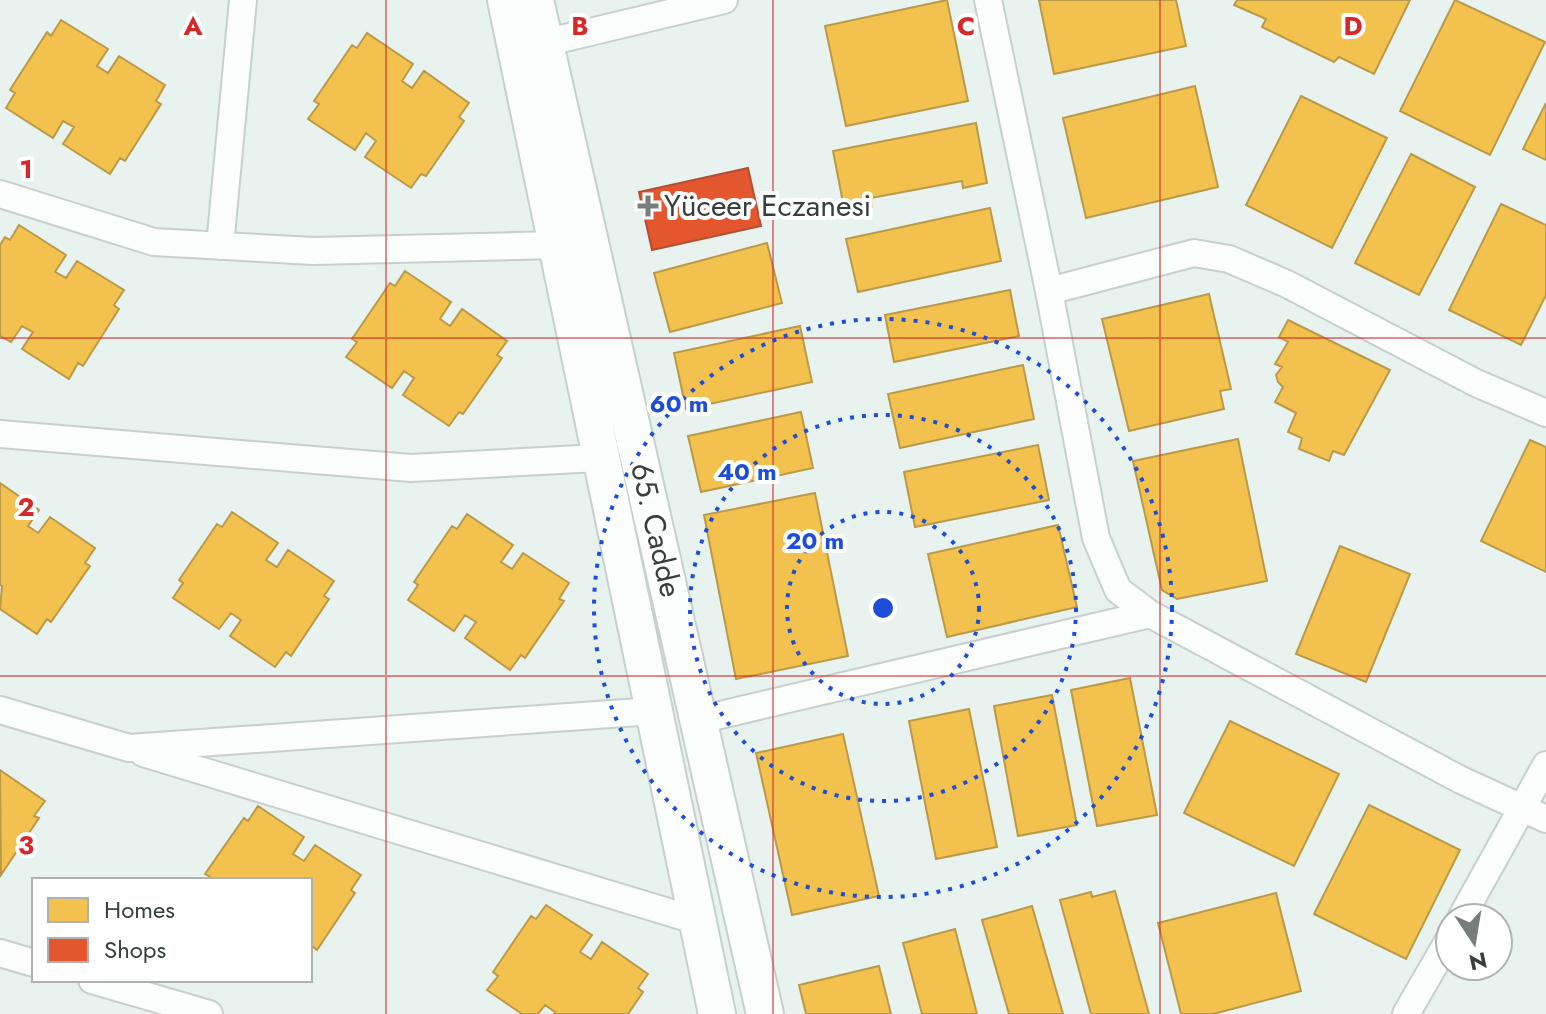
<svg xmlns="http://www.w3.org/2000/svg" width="1546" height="1014" font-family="Jost,sans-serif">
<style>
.homes{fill:#f2c14e;stroke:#ba9a49;stroke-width:2}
.shops{fill:#e4572e;stroke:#b05032;stroke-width:2}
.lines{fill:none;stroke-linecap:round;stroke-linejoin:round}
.minor-casing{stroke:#c7d0cd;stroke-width:30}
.secondary-casing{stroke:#c7d0cd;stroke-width:40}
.minor{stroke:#fcfdfd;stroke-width:26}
.secondary{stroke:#fcfdfd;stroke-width:36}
.grid{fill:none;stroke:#d62828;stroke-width:2;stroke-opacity:0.55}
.ring{fill:none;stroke:#1d4ed8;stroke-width:4;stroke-dasharray:4 8}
.poi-dot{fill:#757e7b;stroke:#fff;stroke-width:3}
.labels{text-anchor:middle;stroke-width:8;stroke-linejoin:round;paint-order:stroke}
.poi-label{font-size:30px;fill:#373f3c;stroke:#fff;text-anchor:start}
.street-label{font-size:30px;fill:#373f3c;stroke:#fff}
.grid-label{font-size:26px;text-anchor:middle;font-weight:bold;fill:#d62828;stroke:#fff;stroke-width:8;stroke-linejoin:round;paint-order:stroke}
.centre{fill:#1d4ed8;stroke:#fff;stroke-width:4}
.ring-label{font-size:24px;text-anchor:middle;font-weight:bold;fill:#1d4ed8;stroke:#fff;stroke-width:8;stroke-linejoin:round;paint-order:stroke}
</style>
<rect width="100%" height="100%" fill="#e8f3f0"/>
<path class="homes" d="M947,0L968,101L846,126L825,26Z
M1039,0H1176L1186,46L1054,74Z
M1237,0H1410L1374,74L1339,57L1334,62L1262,27L1266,19L1234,5Z
M1455,0L1545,42L1490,155L1400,111Z
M61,20L108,49L97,66L108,73L119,56L165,85L156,101L161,104L125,161L120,158L110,174L63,144L74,127L63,121L53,138L6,108L15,93L10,90L47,32L51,36Z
M367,33L413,64L402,81L412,88L424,71L469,103L459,117L464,121L426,176L421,174L411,188L365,157L376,141L366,133L355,150L308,119L319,104L314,101L352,45L357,48Z
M1195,86L1218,187L1086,218L1063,118Z
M1301,96L1387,138L1332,248L1246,205Z
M1546,103V160L1523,149Z
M976,123L987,183L963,188L962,181L871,198L872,207L845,213L833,151Z
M1411,154L1475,187L1419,295L1355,263Z
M1501,204L1546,225V295L1521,345L1449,310Z
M990,208L1001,261L858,292L846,239Z
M19,225L66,255L55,272L66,278L77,261L124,290L114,305L119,309L83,366L78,363L69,379L22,349L33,332L22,326L11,342L0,336V245L5,237L10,240Z
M767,243L782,303L670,332L654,273Z
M405,271L451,302L440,319L450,326L462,309L507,341L497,355L502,358L463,414L459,412L449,426L403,395L414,378L404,371L392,388L346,357L357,342L352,339L390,283L395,286Z
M1010,290L1019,336L894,362L885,315Z
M1209,294L1231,389L1220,391L1224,409L1129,431L1102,319Z
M1288,320L1390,370L1344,455L1333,451L1329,461L1299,449L1302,438L1288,432L1296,413L1275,402L1283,387L1278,382L1276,375L1282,367L1275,364L1288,342L1279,337Z
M800,326L812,382L686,409L674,353Z
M1023,365L1034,419L900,448L888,394Z
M801,412L813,468L701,492L688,436Z
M1238,439L1267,581L1177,599L1162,590L1133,461Z
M1530,440L1546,447V572L1481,541Z
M1038,445L1049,500L915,527L904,472Z
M0,483L39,510L28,526L38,533L50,517L95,548L85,563L90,566L51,622L47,619L37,634L0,609L2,586L0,585Z
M815,493L848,656L736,679L704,515Z
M232,512L278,543L266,560L277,567L288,550L334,581L324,596L329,599L291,656L286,652L275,667L230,636L241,620L231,613L219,629L173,598L183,583L179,580L217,524L222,527Z
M467,514L513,545L501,562L512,569L523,553L569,583L559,599L564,601L525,658L521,655L510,670L465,638L476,622L465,615L454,631L408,600L418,585L414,582L452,526L457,529Z
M1058,525L1077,607L947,637L928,554Z
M1340,546L1410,574L1366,682L1296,654Z
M1130,678L1157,815L1097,826L1071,690Z
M1052,695L1077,825L1018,836L994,706Z
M969,709L997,847L936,859L909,721Z
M1230,721L1339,774L1294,866L1184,813Z
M843,734L879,896L792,915L756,753Z
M0,770L45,801L34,816L39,818L1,875Z
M1369,805L1460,850L1406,959L1314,914Z
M258,806L304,837L293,854L304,861L315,845L361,875L351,890L355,893L317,950L312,946L310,949V880H208L210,877L205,874L244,818L248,821Z
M1115,891L1149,1014H1091L1060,900L1091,892L1092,897Z
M1276,893L1301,991L1213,1014H1181L1158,923Z
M546,905L592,935L580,952L591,959L602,942L648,974L638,988L643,992L628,1014H554L555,1012L545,1005L538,1014H522L487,990L498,976L493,972L531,916L536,919Z
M1032,906L1063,1014H1009L982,920Z
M955,929L977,1014H922L903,943Z
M879,966L891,1014H806L799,985Z"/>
<path class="shops" d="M748,168L761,226L652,250L639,192Z"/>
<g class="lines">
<defs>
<path id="minor" d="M988,0L1049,291L1096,538L1118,590L1150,614L1461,780L1546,819
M544,43L724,0
M0,194L154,242L313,251L556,245
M220,246L243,0
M1049,291L1194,253L1229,259L1287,284L1476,383L1546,413
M0,434L411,468L599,458
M0,710L129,748L653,711
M699,720L1150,614
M143,753L698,921
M1461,918L1546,765
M0,953L34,963
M92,980L209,1014
M1406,1014L1450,938"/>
<path id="secondary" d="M506,0L717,1014
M535,0L765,1014"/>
</defs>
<use href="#minor" class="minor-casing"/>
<use href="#secondary" class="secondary-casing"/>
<use href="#minor" class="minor"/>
<use href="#secondary" class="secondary"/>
</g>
<path class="grid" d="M386,0V1014M773,0V1014M1160,0V1014M0,338H1546M0,676H1546"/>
<g class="ring">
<circle cx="883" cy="608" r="96"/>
<circle cx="883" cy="608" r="193"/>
<circle cx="883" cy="608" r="289"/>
</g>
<path class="poi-dot" d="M644 194h8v8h8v8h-8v8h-8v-8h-8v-8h8z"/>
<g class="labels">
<g class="poi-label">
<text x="664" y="216">Yüceer Eczanesi</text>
</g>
<g class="street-label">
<text transform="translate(656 530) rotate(77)" y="10">65. Cadde</text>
</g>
</g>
<g class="grid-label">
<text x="193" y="35">A</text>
<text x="580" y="35">B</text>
<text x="966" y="35">C</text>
<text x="1353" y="35">D</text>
<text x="26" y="178">1</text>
<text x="26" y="516">2</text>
<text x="26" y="854">3</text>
</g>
<circle cx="883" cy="608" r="12" class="centre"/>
<g class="ring-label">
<text x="679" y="412">60 m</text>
<text x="747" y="480">40 m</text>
<text x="815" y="549">20 m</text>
</g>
<rect x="32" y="878" width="280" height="104" fill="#ffffff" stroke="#afb2b1" stroke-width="2"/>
<rect x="48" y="898" width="40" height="24" fill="#f2c14e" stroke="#afb2b1" stroke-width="2"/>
<text x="104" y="918" font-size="24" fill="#373f3c">Homes</text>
<rect x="48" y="938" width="40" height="24" fill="#e4572e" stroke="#afb2b1" stroke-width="2"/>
<text x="104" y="958" font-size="24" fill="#373f3c">Shops</text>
<g transform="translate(1474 942) rotate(168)"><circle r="38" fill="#ffffff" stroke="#afb2b1" stroke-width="2"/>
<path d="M0-6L14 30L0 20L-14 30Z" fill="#757e7b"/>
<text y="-12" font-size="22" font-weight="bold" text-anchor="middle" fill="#373f3c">N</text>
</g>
</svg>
